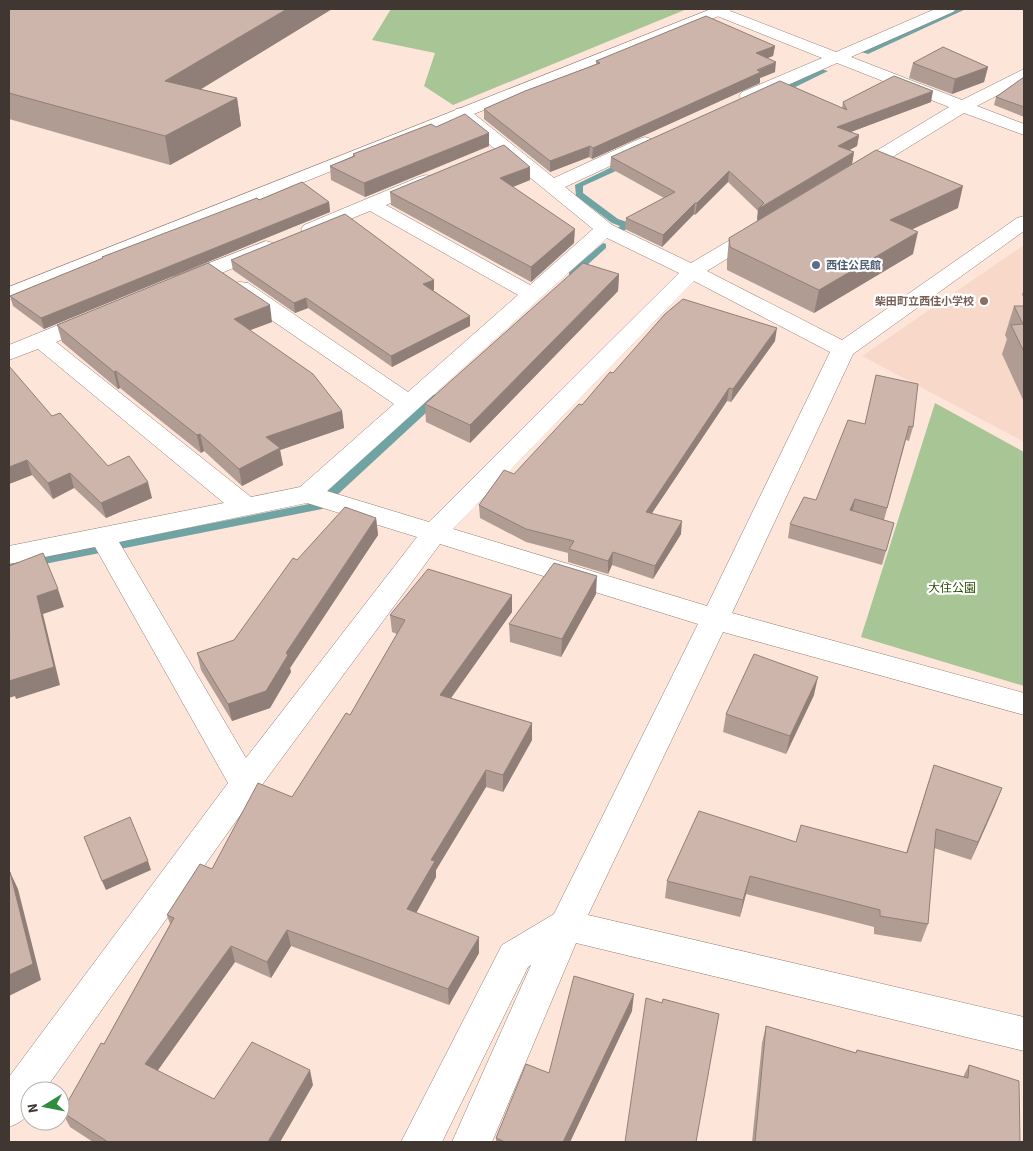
<svg xmlns="http://www.w3.org/2000/svg" width="1033" height="1151" font-family="'Source Sans 3','Noto Sans JP',sans-serif">
<style>
.built{fill:#f7d8c9}
.green{fill:#a7c595}
.lines{fill:none;stroke-linecap:round;stroke-linejoin:round}
.stream{fill:#70a3a4;fill-rule:evenodd}
.minor-casing{stroke:#957f75;stroke-width:1}
.tertiary-casing{stroke:#957f75;stroke-width:1}
.minor{fill:#fff;fill-rule:evenodd}
.tertiary{fill:#fff;fill-rule:evenodd}
.wall{fill:#b09c93}
.shaded-wall{fill:#907f78}
.building{fill:#cdb5ab;stroke:#907f78}
.service-dot{fill:#5c6f8a;stroke:#fff;stroke-width:2}
.education-dot{fill:#8d6e63;stroke:#fff;stroke-width:2}
.labels{text-anchor:middle;stroke-width:4.5;stroke-linejoin:round;paint-order:stroke}
.far-service-label{font-size:11px;font-weight:bold;fill:#4e5e75;stroke:#fff;text-anchor:start}
.far-education-label{font-size:11px;font-weight:bold;fill:#785e54;stroke:#fff;text-anchor:end}
.park-label{font-size:12px;fill:#274c01;stroke:#fff}
</style>
<rect width="100%" height="100%" fill="#fee5da"/>
<path class="built" d="M1024,245V442L862,356Z"/>
<path class="green" d="M391,9H687L453,105L424,86L435,53L372,40Z
M935,403L1024,452V686L861,637Z"/>
<g class="lines">
<path class="stream" d="M957,9H966L868,54L861,52Z
M821,69L828,71L779,95L772,93Z
M626,160L630,163L629,165L583,186V193L618,219L630,223V227L623,231L618,228L620,226L612,223L576,196L575,185Z
M603,243L606,244V248L575,276H569V272Z
M437,394L441,395L442,397L441,399L322,509L9,571V563L314,503L433,395Z"/>
<defs>
<path id="minor" d="M711,9H725L836,52L935,9H956L953,12L851,57L962,100L1024,69V81L977,106L1024,124V135L964,113L860,177L853,179L846,177L844,173L846,169L949,107L837,63L754,100L748,101L742,100L739,96L742,92L822,58L712,14L709,11Z
M462,108L468,109L554,178L639,139L645,137L651,139L654,143L651,147L565,187L612,225L691,263L752,227L759,225L766,227L769,231L766,235L707,271L842,340L1017,218L1024,216V231L853,354L732,613L1024,693V715L723,632L588,915L1024,1017V1051L576,943L492,1142H452L531,965L528,967L442,1142H401L502,945L554,914L698,624L440,544L256,793L44,1091H30C30,1112 30,1119 9,1127V1077L228,783L95,547L9,564V546L224,503L38,349L9,360V345L85,314L93,312L101,314L104,319L101,324L56,342L251,497L300,487L394,404L232,293L229,288L232,283L240,282L248,283L408,392L518,295L370,211L311,235L304,233L301,229L304,225L419,177L426,175L433,177L436,181L433,185L386,205L530,285L593,229L456,117L453,113L456,109ZM607,238L679,273L429,522L327,491ZM694,281L830,352L707,606L453,529ZM307,503L417,537L246,758L119,542Z
M266,241L273,243L276,247L273,251L189,287L181,288L173,287L170,282L173,277Z"/>
<path id="tertiary" d="M711,9H732L729,12L9,300V287Z"/>
</defs>
<use href="#minor" class="minor-casing"/>
<use href="#tertiary" class="tertiary-casing"/>
<use href="#minor" class="minor"/>
<use href="#tertiary" class="tertiary"/>
</g>
<path class="wall" d="M9,9H332L201,89L237,98L241,126L170,165L9,119Z
M775,46L773,56L767,58L775,72L760,78V83L592,159L589,157L550,172L484,119V109L596,64V61Z
M913,63L988,67L984,82L952,94L909,78Z
M1024,77V117L994,105L996,97Z
M843,102H931L850,132L859,135L857,146L849,150L854,152L852,164L757,221L758,211L728,182L695,215L694,214L662,247L625,229L626,218L664,198L610,168L611,157L842,108Z
M436,127L489,133V146L365,197L331,180L330,166L353,156V154Z
M530,180L513,187L574,243L531,282L391,205L390,192Z
M259,200L329,202L330,212L44,329L13,306L10,296L102,259V257Z
M958,208L912,229L913,254L814,313L727,270V261L729,238Z
M231,260L434,290H433L470,316V326L392,367L308,308L295,313L233,270Z
M619,274L618,291L470,443L426,422L425,404Z
M1024,288V297L1022,295Z
M1014,306H1024V402L1002,354L1007,339L1005,335Z
M272,322L250,330L342,411L344,428L280,450L283,465L242,486L204,451L201,453L120,388L118,389L62,342L57,325Z
M775,341L731,402L727,401L652,513L681,534L653,579L612,565L608,574L568,562V553L526,542L480,518L479,505L514,474L613,373Z
M876,375L913,427L909,441L906,440L884,520L894,523L882,565L788,538L790,524L816,500L865,424Z
M52,416L108,466L152,498L106,518L74,488L53,499L32,475L9,484Z
M376,518L378,535L290,668L291,672L270,708L232,721L201,670L197,653L234,640L297,560Z
M596,594L561,657L510,642L509,624Z
M512,595V612L451,698L532,723V740L503,792L486,787L436,870V877L416,913L479,953L449,1005L291,946L271,978L235,962L157,1071L214,1099L313,1085L280,1142H93L70,1127L62,1112L104,1044L170,924L167,915L212,869L292,797L350,715L397,634L392,632L390,615Z
M814,695L786,754L723,732L726,714Z
M934,765L1002,788L971,860L934,848L928,924L921,942L874,934V927L746,894L740,917L665,898L667,881L796,842L906,853Z
M632,1011L570,1142H496V1138Z
M766,1026L856,1053L857,1050L963,1077L969,1065L1020,1142H752L762,1043Z"/>
<path class="shaded-wall" d="M287,9H332L170,108L165,81Z
M775,46L773,56L755,63L756,53Z
M776,62L775,72L760,78V83L592,159L593,148Z
M988,67L984,82L952,94L955,79Z
M933,91L931,102L835,138L837,127Z
M237,98L241,126L170,165L165,136Z
M489,133V146L365,197L364,183Z
M859,135L857,146L836,157L838,146Z
M590,146L589,157L550,172V161Z
M854,152L852,164L757,221L758,209Z
M530,167V180L500,192V178Z
M729,171L728,182L695,215L697,203Z
M963,186L958,208L885,242L890,220Z
M329,202L330,212L44,329L41,318Z
M695,203L694,214L662,247L663,235Z
M575,229L574,243L531,282V267Z
M918,232L913,254L814,313L819,290Z
M619,274L618,291L470,443V425Z
M434,280V290L424,294L423,284Z
M306,298L308,308L295,313L294,303Z
M270,305L272,322L237,335L234,319Z
M470,316V326L392,367L391,356Z
M777,328L775,341L731,402L733,389Z
M116,371L120,388L118,389L114,372Z
M729,388L727,401L644,525L646,512Z
M342,411L344,428L280,450L283,465L242,486L239,469L266,437Z
M200,434L204,451L201,453L197,435Z
M27,460L32,475L9,484V467Z
M70,473L74,488L53,499L48,483Z
M148,482L152,498L106,518L101,503Z
M855,499L852,513L850,510Z
M376,518L378,535L290,668L291,672L270,708L232,721L228,704L286,653Z
M682,521L681,534L653,579L655,566Z
M613,552L612,565L608,574V561Z
M597,576L596,594L561,657L562,639Z
M58,589L64,607L43,614L60,685L16,699L15,696L9,698V679L37,596Z
M512,595V612L441,712L440,695Z
M818,677L814,695L786,754L790,736Z
M532,723V740L503,792V775Z
M486,770V787L436,870V877L409,926L407,909L431,860Z
M1002,788L995,806L971,860L978,842Z
M148,861L151,870L106,890L102,881Z
M10,872L18,889L41,980L9,996Z
M750,876L746,894L740,917L743,900Z
M287,930L291,946L271,978L267,962Z
M479,937V953L449,1005L448,989Z
M231,946L235,962L151,1080L145,1064Z
M634,994L632,1011L570,1142H563Z
M310,1070L313,1085L280,1142H268Z"/>
<path class="building" d="M9,9H287L165,81L237,98L165,136L9,93Z
M706,16L775,46L756,53L776,62L757,70L761,72L593,148L590,146L550,161L484,109L525,91L600,63L596,61Z
M943,47L988,67L955,79L913,63Z
M894,76L933,91L837,127L859,135L838,146L854,152L758,209L764,203L729,171L697,203H695L663,235L626,218L675,192L611,157L780,81L847,110L843,102Z
M1024,77V107L996,97Z
M465,114L489,133L364,183L330,166L355,156L353,154L431,124L436,127Z
M504,145L530,167L500,178L575,229L531,267L390,192Z
M876,150L963,186L890,220L918,232L819,290L730,247L729,238Z
M302,182L329,202L41,318L10,296L103,258L102,257L257,198L259,200Z
M345,214L434,280L423,284L470,316L391,356L306,298L294,303L231,260Z
M208,263L270,305L234,319L313,374L342,411L266,437L280,448L239,469L200,434L197,435L116,371L114,372L57,325Z
M583,263L619,274L470,425L425,404Z
M683,299L777,328L733,389L729,388L646,512L682,521L655,566L613,552L608,561L569,549L574,541L526,529L479,505L504,470L514,474L579,404L582,405L610,372L613,373L665,314Z
M1014,306H1024V352L1011,325L1023,324Z
M9,366L52,416L60,413L108,466L129,456L148,482L101,503L70,473L48,483L27,460L9,467Z
M876,375L918,384L913,427L909,426L887,508L855,499L850,510L894,523L886,551L790,524L804,497L816,500L848,420L865,424Z
M345,507L376,518L286,653L288,655L266,691L228,704L197,653L234,640L293,558L297,560Z
M43,553L58,589L37,596L54,667L9,681V636H10L9,634V566Z
M554,563L597,576L562,639L509,624Z
M428,569L512,595L440,695L532,723L503,775L486,770L431,860L435,861L407,909L479,937L448,989L287,930L267,962L231,946L145,1064L214,1099L252,1042L310,1070L268,1142H108L62,1112L101,1043L104,1044L174,918L167,915L200,864L212,869L258,783L292,797L346,713L350,715L405,620L390,615Z
M754,654L818,677L790,736L726,714Z
M934,765L1002,788L978,842L936,829L928,924L880,916V910L750,876L743,900L667,881L699,811L796,842L801,825L907,853Z
M130,817L148,861L102,881L84,837Z
M10,872L33,964L9,975V873Z
M574,976L634,994L563,1142H505L496,1138L526,1064L549,1073Z
M646,998L662,1003L663,999L719,1014L696,1142H625Z
M766,1026L856,1053L857,1050L968,1078L969,1065L1019,1081L1020,1142H755Z"/>
<circle class="service-dot" cx="816" cy="265" r="5"/>
<circle class="education-dot" cx="984" cy="301" r="5"/>
<g class="labels">
<g class="far-service-label">
<text x="826" y="269">西住公民館</text>
</g>
<g class="far-education-label">
<text x="974" y="305">柴田町立西住小学校</text>
</g>
<g class="park-label">
<text x="952" y="592">大住公園</text>
</g>
</g>
<rect width="1033" height="1151" fill="none" stroke="#403632" stroke-width="20"/>
<g transform="translate(45 1106) rotate(260)"><circle r="24" fill="#ffffff" stroke="#b3afad"/>
<path d="M0-4L9 19L0 12L-9 19Z" fill="#2f8d3f"/>
<text y="-8" font-size="14" font-weight="bold" text-anchor="middle" fill="#403632">N</text>
</g>
</svg>
